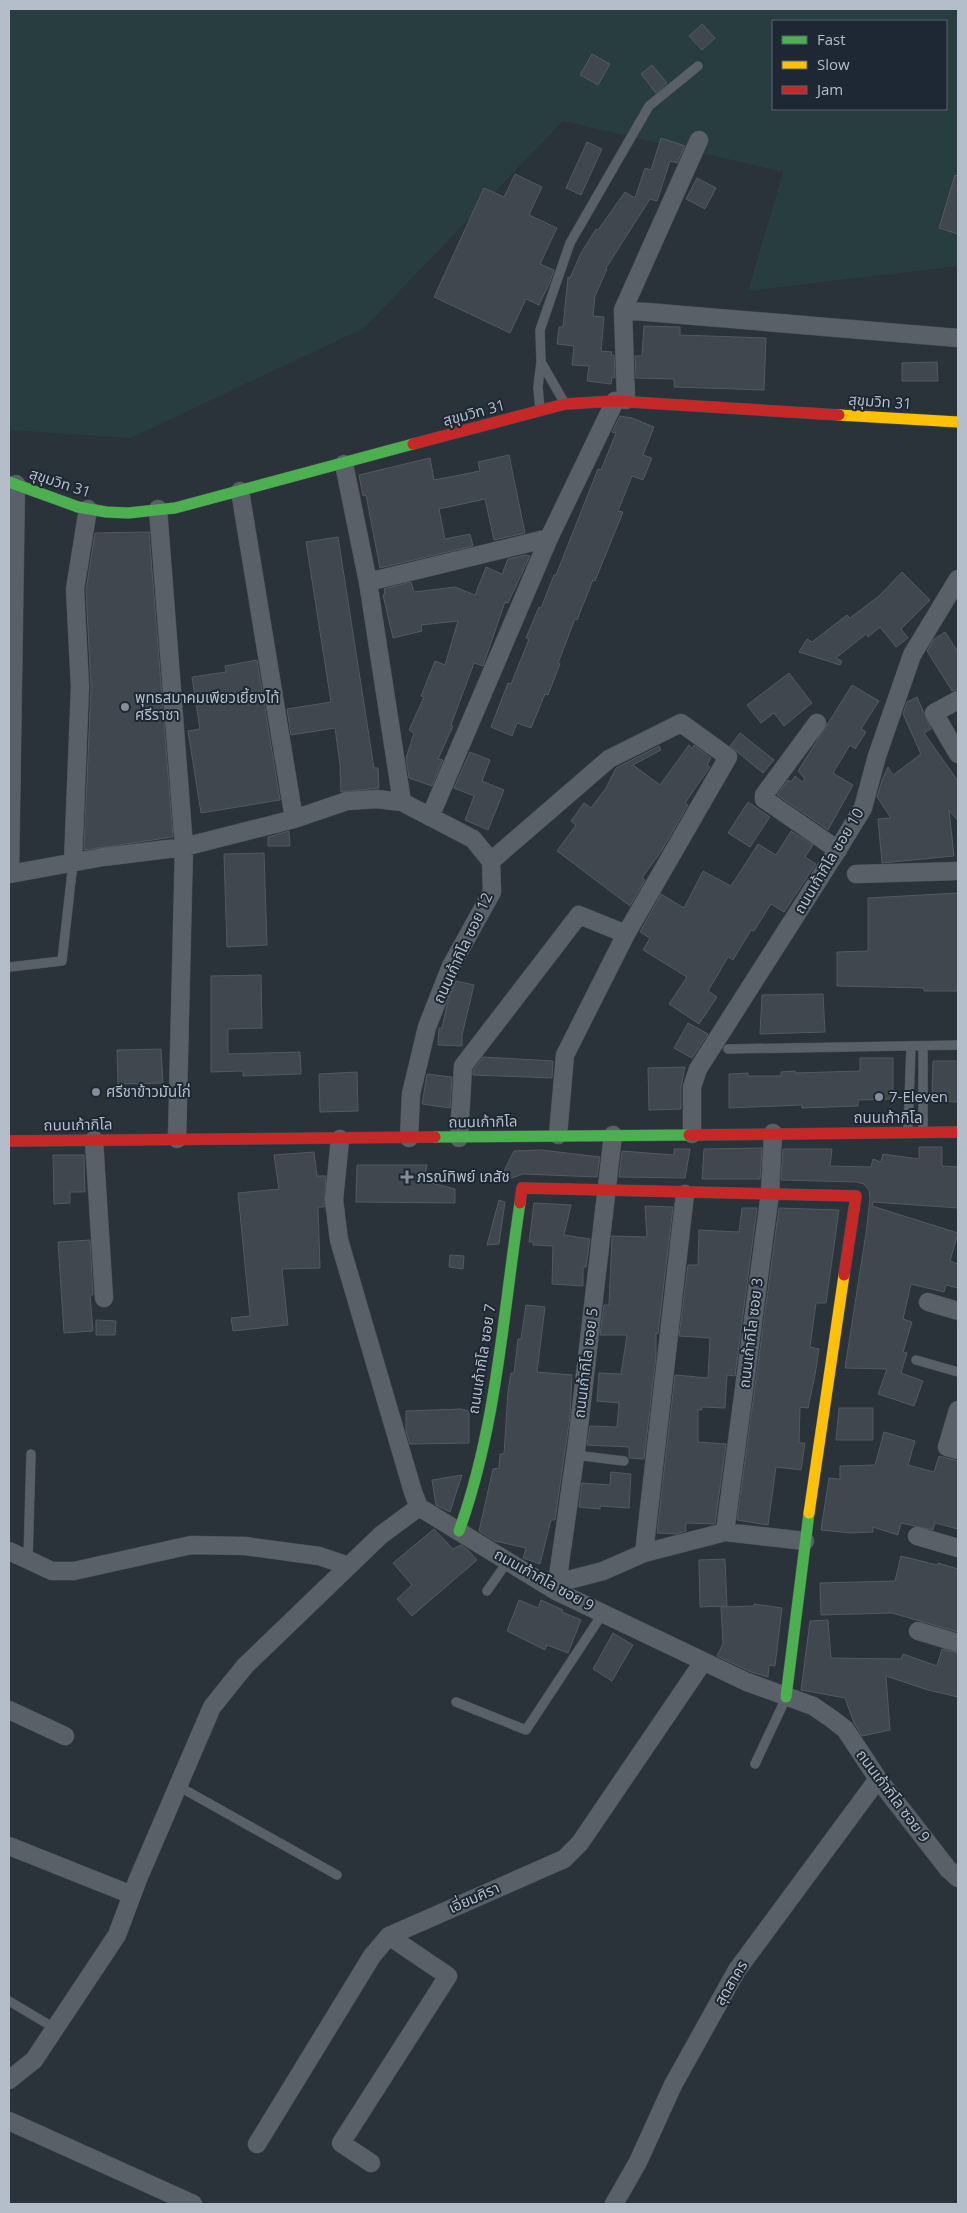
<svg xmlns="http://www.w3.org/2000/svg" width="967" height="2213" font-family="'Open Sans','Noto Sans Thai',sans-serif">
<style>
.green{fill:#273d3f;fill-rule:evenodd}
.building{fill:#41474e;stroke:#525961}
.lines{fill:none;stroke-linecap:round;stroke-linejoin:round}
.lane-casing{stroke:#484e54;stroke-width:10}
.street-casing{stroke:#484e54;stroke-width:19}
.fast-casing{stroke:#484e54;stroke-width:12}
.slow-casing{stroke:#484e54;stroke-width:12}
.jam-casing{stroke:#484e54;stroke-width:12}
.lane{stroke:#5a6067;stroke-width:9}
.street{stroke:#5a6067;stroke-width:18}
.fast{stroke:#4caf50;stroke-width:11}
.slow{stroke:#ffc107;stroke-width:11}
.jam{stroke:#c62828;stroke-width:11}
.poi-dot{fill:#848d98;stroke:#1d2834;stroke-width:2}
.labels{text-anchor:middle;stroke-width:4;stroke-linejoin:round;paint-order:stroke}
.street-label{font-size:15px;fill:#b4beca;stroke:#1d2834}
.poi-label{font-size:15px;fill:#b4beca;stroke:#1d2834;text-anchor:start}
</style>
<rect width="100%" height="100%" fill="#2a323a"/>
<path class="green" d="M9,9H958V266L748,291L783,172L563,121L364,328L131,438L9,430ZM773,21H946V109H773Z"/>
<path class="building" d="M702,24L715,38L702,50L689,36Z
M592,54L610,64L598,85L580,75Z
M652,65L667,83L656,93L641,74Z
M661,138L685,146L677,163L670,161L657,201L650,199L606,268L607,269L595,296L593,316L604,317L601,351L612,352L611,355H614L615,378L612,377L611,384L587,381L589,366L572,365L574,346L557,344L559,327H563L568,277L570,278L581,253L596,229L598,230L625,192L635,198L645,168L651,170Z
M587,142L602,149L581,195L566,188Z
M515,174L542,187L529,215L557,228L540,264L554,270L550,282L539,305L526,299L510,333L434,297L484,188L504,197Z
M955,175L958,176V234L939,228Z
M697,178L716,188L705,209L686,199Z
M644,326L680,327V335L766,338L764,390L674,387V379L636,378L635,356H642Z
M937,362L938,381H902V363Z
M620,416L632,418L654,427L643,455L652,458L643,480L632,476L618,511L623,512L595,581L593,580L577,620L575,619L558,663L560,664L548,695L545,694L531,728L517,723L512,736L491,727L508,683L511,684L529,639L526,638L539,607L541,608L554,575H556L598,469L601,470L616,433L612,432Z
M509,455L525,533L494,540L485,499L439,509L445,539L470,534L473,546L380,568L366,495L363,496L359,475L430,458L434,480L480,471L478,462Z
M149,532L173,837L84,850L91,687L86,590L95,533Z
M338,537L374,768H378L379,788L341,792L340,765L335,728L291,735L287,709L331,702L306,542Z
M526,555L530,556L508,603L505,602L483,666L474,663L451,725L453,726L438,759L443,760L432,786L409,778L406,758L414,733L409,730L424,697L421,696L435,661L445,665L458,621L421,625L422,631L393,638L383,595L385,594L384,589L411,582L414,592L455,587L475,595L486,567L502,574L508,559Z
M902,572L930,600L901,629L908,638L896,647L880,627L868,637L866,634L836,658L842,661L840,665L799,652L807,639L812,642L847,615L850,618L879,596Z
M945,632L958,652V689L952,691L927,651L933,640Z
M257,660L280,800L201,813L188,731L200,729L192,677L226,672L225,666Z
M789,673L812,703L784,726L774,713L761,723L747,705Z
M852,685L879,701L861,729L866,732L855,749L850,745L833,773L853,785L828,830L777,795L788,780L791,782L795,776L802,782L805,779L798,771Z
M917,697L931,729L924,733L958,781V821L949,810L954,856L882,863L878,819L891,818L877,797L882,780L888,767L893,775L921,754L903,714L907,702Z
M740,733L774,760L763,773L730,746Z
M689,745L692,749L694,745L711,758L707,765L710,767L685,803L688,805L662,850L642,878L645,880L630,906L557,851L576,825L571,821L584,803L591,808L606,788L616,768L659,746L661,750L633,765L660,785Z
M470,752L490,760L482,781L504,790L488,830L465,820L474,796L454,788Z
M748,802L770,817L750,847L728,833Z
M289,831L290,846H268V837Z
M791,831L813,845L805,857L816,864L784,912L771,904L754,931L751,930L733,960L728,957L708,991L717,997L699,1024L669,1004L687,977L643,950L650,938L640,932L661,894L684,908L703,871L731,886L758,844L776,855Z
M264,853L267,945L227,947L224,854Z
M958,893V991H924V988L837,986V952L868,951V898Z
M261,975L262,1028L228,1029V1054L300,1052L301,1074L243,1076V1071L211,1072V976Z
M456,981L474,985L462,1035V1046L438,1045L439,1028H442L448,1001Z
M823,994L825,1032L760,1034L762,995Z
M688,1023L708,1034L692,1058L674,1048Z
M161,1049L163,1083L118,1084L117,1050Z
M483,1057L553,1061L552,1078L473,1075V1070Z
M860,1058H893V1099L858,1100V1106L802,1108V1105L729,1108V1074L748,1073V1076H781V1072L795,1071V1073L860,1071Z
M933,1061H958V1102L932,1101Z
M685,1067L681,1087V1109L649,1110L648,1068Z
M357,1072L358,1111L320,1112L319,1074Z
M427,1074L452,1077L450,1108L422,1104Z
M919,1147H942V1166L958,1167V1208L873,1202L872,1206L958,1233L950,1261L958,1264V1288L946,1285L944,1292L911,1284L903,1319L912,1322L903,1352L907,1353L901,1373L923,1381L914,1406L878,1394L887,1369L845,1368L866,1233L870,1198L869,1190L864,1184L856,1182L781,1180L783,1149H832L830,1166L871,1167L873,1159L881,1162L883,1154L919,1159Z
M762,1148L760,1179H702L704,1149Z
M674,1149H690L685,1178L619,1177L622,1151L674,1155Z
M542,1150L600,1157L597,1177L523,1174L512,1178L501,1177L514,1151Z
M314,1152L317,1176H326L324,1207H318L320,1268L282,1269L288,1325L233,1331L231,1318L250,1316L238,1193L279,1189L274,1155Z
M53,1155H84L85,1192H70V1203L54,1204Z
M357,1165H427L424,1181L455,1189V1203L356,1202Z
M499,1200L505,1202L499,1244L487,1245Z
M534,1203L571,1205L564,1235L590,1239L586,1267H583V1286L552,1284L553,1246L533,1245V1242H529Z
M645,1206L673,1207L658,1334L656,1333V1356L644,1459L629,1458V1447L587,1445L590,1426L617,1427L619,1403L597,1401L599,1373L621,1374L627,1335H600L604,1305H609L612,1236L647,1237Z
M742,1208H757L735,1376L727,1375L725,1408L702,1407V1410H698V1442L726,1444L715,1524L686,1523V1531L676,1534L657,1533L675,1375L708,1378L710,1338L679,1336L688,1265H698L699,1230L739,1232Z
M779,1208L839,1210L826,1303H816L810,1347L819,1349L815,1375L808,1408L800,1407L799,1443H805L801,1470L776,1467L768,1525L737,1520Z
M90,1240L93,1295H90L93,1331L64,1333L58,1242Z
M450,1255L464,1256L463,1269L449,1267Z
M526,1305L545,1307L537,1372L572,1375L570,1416L555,1520H551L540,1564L523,1558L526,1548L495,1541L479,1531L493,1469L499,1468L500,1454H504L508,1392L511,1373H514L518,1339H521Z
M96,1320L116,1321L115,1335H96Z
M839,1408H873V1440H836Z
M461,1409L469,1411V1443L410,1444L406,1431V1411Z
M884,1432L915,1441L908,1465L934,1472L939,1456L958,1461V1529L935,1523L933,1530L901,1523L898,1535L873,1527V1532L851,1533L821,1530L829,1478L840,1479V1466L875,1465Z
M611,1472L631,1474L629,1508L600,1506V1509L579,1507L582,1483L610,1485Z
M462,1475L450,1512L436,1505L432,1480Z
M434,1529L453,1549L461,1545L468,1550L477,1560L412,1616L397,1599L412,1585L393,1563Z
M901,1556L937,1565L938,1563L958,1569V1632L892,1613L821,1615L820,1583L895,1581Z
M725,1559L727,1606L700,1607L699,1560Z
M519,1600L538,1608L541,1600L563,1610L562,1612L581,1620L568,1653L547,1645L545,1650L507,1631Z
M754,1604L782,1608L775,1666L769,1665L768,1677L751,1672L717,1656L723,1644L721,1607L754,1606Z
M828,1620L831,1658L901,1659L903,1654L937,1666L942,1649L958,1653V1697L928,1690L886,1676L890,1730L862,1736L854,1723L845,1698L801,1690L810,1621Z
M613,1633L633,1645L612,1681L593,1669Z"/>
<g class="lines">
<defs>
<path id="lane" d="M564,402L541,362L540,330L570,243L649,106L698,66
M540,410L538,387L541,362
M9,967L62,961L73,863
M923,1046V1131
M728,1049L958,1045
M908,1130L911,1046
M916,1360L958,1372
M575,1455L624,1461
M28,1560L31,1454
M487,1591L508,1561
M456,1702L526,1730L603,1613
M755,1764L786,1698
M178,1786L337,1875
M9,2001L56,2029"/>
<path id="street" d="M623,310L958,338
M626,400L623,310L699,140
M344,464L368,582L402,802L473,839L491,861L492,892L451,966L427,1027L411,1094L409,1138
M16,484L10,874L103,857L184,847L294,819L347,801L377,799L402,802
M240,491L294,819
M158,509L184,847L177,1139
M368,582L549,538
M958,700L934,713L958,754
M817,723L764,795V799L838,850
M430,817L549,538L615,401
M491,861L609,759L681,723L728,757L626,934L565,1055L558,1135
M73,863L80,687L75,589L88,509
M856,874L958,871
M692,1134V1087L698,1069L835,854L863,808L877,756L912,655L958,579
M459,1138L463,1066L579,915L626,934
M340,1139L334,1200L339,1240L413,1492L419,1507L556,1591L747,1682L813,1706L832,1719L845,1729L878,1779L948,1869L958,1878
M94,1140L104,1298
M928,1302L958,1311
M958,1410L947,1447L958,1450
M725,1532L770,1193L773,1133
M917,1536L958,1548
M9,1551L52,1571H74L191,1545L245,1546L319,1556L349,1566
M644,1553L685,1194
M557,1583L603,1571L644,1553L725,1532L805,1541
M556,1591L577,1443L613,1135
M918,1631L958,1643
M9,1710L65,1736
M9,1846L132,1895
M9,2080L34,2060L117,1935L138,1879L212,1707L245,1666L381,1535L419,1507
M9,2121L193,2204
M257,2144L372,1956L389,1936L564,1859L580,1843L703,1662
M371,2163L341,2143L448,1976L389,1936
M614,2204L638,2162L673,2085L737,1970L878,1779"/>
<path id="fast" d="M9,482L78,507L106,512L128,513L175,508L413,444
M435,1137L689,1135
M459,1531C497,1426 503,1313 520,1203
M786,1697L809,1513"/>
<path id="slow" d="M839,415L958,422
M809,1513L844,1275"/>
<path id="jam" d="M413,444L565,404L615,401L839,415
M689,1135L958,1132
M9,1141L435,1137
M520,1203L522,1188L856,1196L844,1275"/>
</defs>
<use href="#lane" class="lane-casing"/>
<use href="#street" class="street-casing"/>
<use href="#fast" class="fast-casing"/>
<use href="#slow" class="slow-casing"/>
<use href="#jam" class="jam-casing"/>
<use href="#lane" class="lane"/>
<use href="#street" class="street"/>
<use href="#fast" class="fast"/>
<use href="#slow" class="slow"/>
<use href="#jam" class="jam"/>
</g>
<g class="poi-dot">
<circle cx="125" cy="707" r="5"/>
<circle cx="96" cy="1092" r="5"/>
<circle cx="879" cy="1097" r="5"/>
<path d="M404.5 1169.5h5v5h5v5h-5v5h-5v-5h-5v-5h5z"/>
</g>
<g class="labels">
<g class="street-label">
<text transform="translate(880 402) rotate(4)" y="5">สุขุมวิท 31</text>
<text transform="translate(474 413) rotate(-15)" y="5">สุขุมวิท 31</text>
<text transform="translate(60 483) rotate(18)" y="5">สุขุมวิท 31</text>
<text transform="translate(829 861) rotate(-59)" y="5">ถนนเก้ากิโล ซอย 10</text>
<text transform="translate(463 948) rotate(-65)" y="5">ถนนเก้ากิโล ซอย 12</text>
<text x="888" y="1123">ถนนเก้ากิโล</text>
<text transform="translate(483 1122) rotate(-1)" y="5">ถนนเก้ากิโล</text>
<text transform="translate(78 1125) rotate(-1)" y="5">ถนนเก้ากิโล</text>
<text transform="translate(751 1333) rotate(-83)" y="5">ถนนเก้ากิโล ซอย 3</text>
<text transform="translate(482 1359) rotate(-81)" y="5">ถนนเก้ากิโล ซอย 7</text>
<text transform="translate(586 1363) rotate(-83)" y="5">ถนนเก้ากิโล ซอย 5</text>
<text transform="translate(544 1580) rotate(29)" y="5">ถนนเก้ากิโล ซอย 9</text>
<text transform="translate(893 1796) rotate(53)" y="5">ถนนเก้ากิโล ซอย 9</text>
<text transform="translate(474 1898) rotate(-24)" y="5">เอี่ยมศิรา</text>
<text transform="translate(731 1983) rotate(-59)" y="5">สุดสาคร</text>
</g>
<g class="poi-label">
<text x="135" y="703">พุทธสมาคมเพียวเยี้ยงไท้<tspan x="135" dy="17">ศรีราชา</tspan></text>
<text x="106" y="1097">ศรีชาข้าวมันไก่</text>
<text x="889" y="1102">7-Eleven</text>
<text x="417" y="1182">ภรณ์ทิพย์ เภสัช</text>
</g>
</g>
<rect width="967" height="2213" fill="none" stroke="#b4beca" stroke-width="20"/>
<rect x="772" y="20" width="175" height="90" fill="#1d2834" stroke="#596470"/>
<rect x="782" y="36" width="25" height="8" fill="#4caf50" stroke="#596470"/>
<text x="817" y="45" font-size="15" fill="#b4beca">Fast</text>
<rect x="782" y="61" width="25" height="8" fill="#ffc107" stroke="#596470"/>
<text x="817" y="70" font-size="15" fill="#b4beca">Slow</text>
<rect x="782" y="86" width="25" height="8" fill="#c62828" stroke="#596470"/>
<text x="817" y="95" font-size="15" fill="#b4beca">Jam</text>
</svg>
